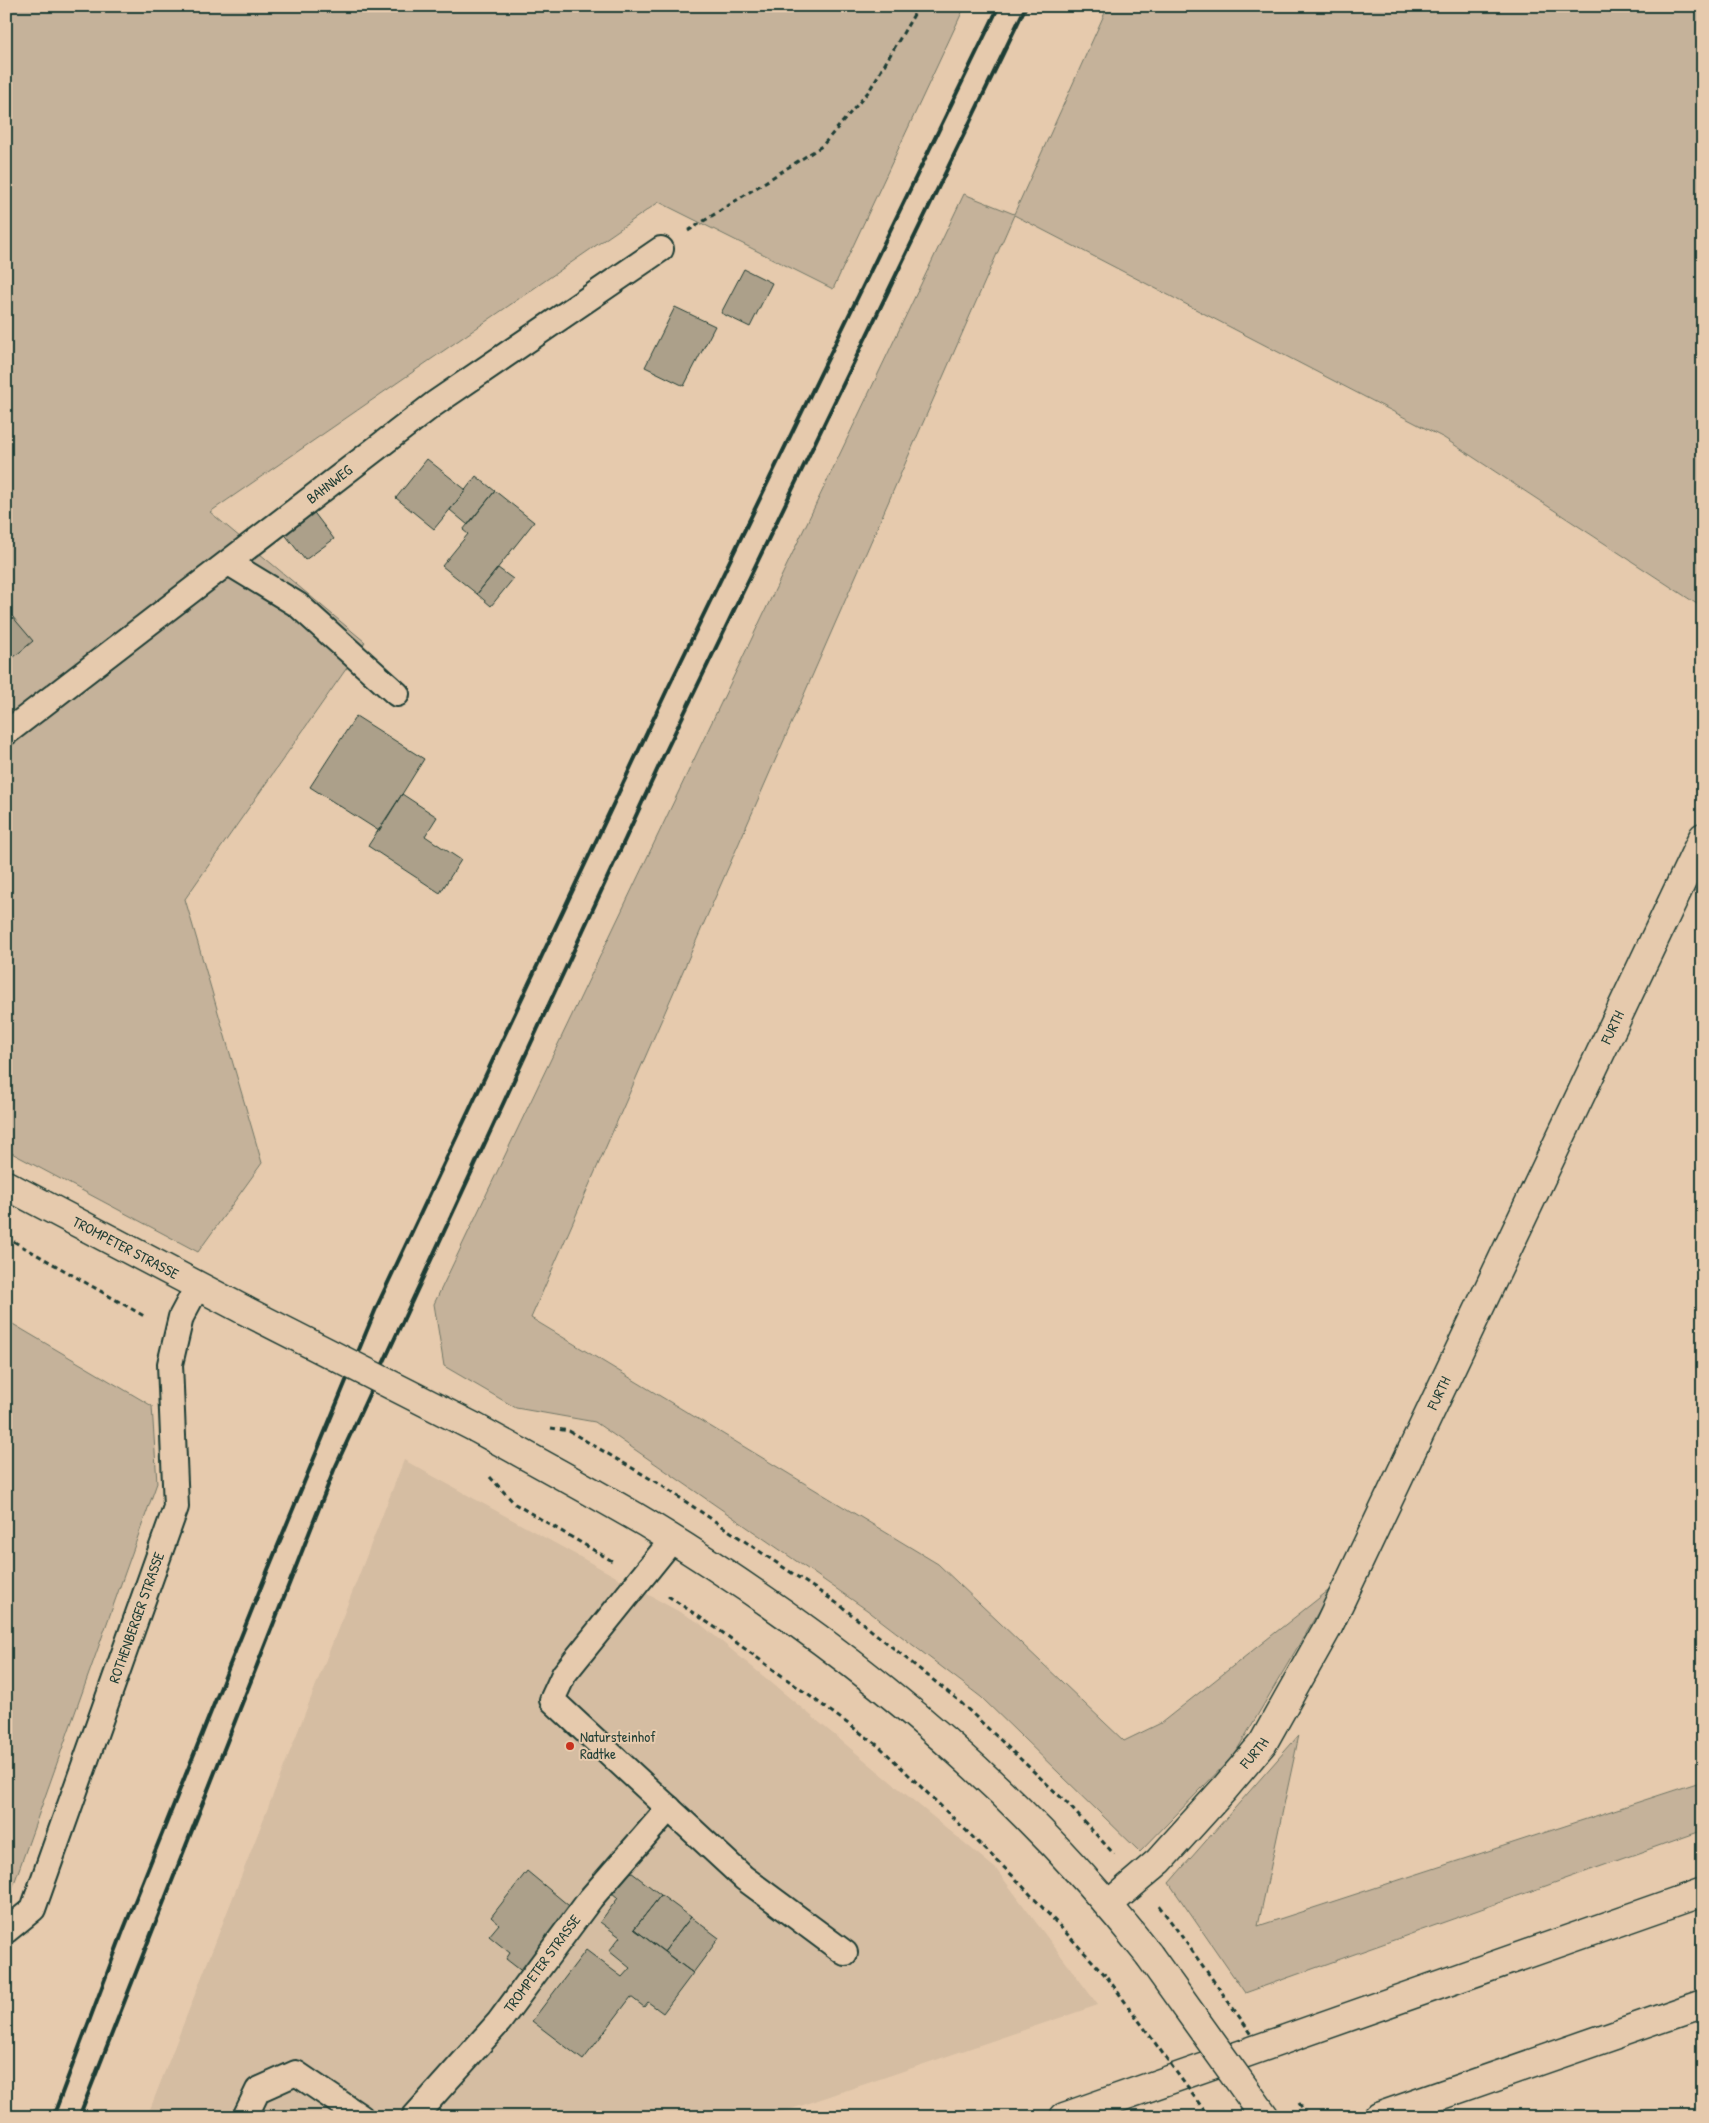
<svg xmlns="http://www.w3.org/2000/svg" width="1709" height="2123" font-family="'Patrick Hand',sans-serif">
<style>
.built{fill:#d5bda2}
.green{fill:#c5b29a;stroke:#727867}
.building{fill:#aca08a;stroke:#1f3d34}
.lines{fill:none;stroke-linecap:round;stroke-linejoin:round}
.service-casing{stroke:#1f3d34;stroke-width:28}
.minor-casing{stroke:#1f3d34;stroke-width:31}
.secondary-casing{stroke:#1f3d34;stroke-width:31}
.motorway-casing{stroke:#1f3d34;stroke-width:31}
.path{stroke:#1f3d34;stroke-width:3;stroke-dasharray:5 4;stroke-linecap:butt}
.service{stroke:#e6caad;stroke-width:24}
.minor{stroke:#e6caad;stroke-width:28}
.secondary{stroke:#e6caad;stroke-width:28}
.motorway{stroke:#e6caad;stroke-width:28}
.rail{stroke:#1f3d34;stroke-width:4}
.secondary-bridge-casing{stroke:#1f3d34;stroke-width:31;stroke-linecap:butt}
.path-bridge{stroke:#1f3d34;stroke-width:3;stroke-dasharray:5 4;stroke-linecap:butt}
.secondary-bridge{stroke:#e6caad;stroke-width:28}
.poi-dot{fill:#c8321e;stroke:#e6caad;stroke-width:2}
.labels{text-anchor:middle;stroke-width:4;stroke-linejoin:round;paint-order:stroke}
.street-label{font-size:15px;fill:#1f3d34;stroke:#e6caad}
.poi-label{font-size:15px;fill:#1f3d34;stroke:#e6caad;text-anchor:start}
</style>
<rect width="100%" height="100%" fill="#e6caad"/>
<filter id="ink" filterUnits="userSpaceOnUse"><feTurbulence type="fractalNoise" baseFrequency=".02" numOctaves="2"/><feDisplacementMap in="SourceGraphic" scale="10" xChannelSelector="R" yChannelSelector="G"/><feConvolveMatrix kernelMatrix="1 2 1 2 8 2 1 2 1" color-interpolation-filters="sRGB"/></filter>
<g filter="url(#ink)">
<path class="built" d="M404,1460L698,1622L996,1869L1098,2005L768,2117H147Z"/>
<path class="green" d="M6,6H965L833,289L659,202L210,512L365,642L185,899L262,1163L198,1252L6,1150Z
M1108,6H1703V608L1444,438L1014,215L531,1318L938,1564L1124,1741L1161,1723L1333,1587L1234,1755L1140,1852L981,1697L867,1610L595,1422L516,1408L444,1366L434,1304L964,194L1014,214Z
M6,1320L152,1406L157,1483L6,1906Z
M1299,1735L1258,1926L1703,1781V1830L1245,1993L1169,1883Z"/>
<path class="building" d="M744,269L772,283L750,327L721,313Z
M675,307L715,326L684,386L645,367Z
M427,459L466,490L434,529L396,498Z
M476,476L495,491L468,525L450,510Z
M495,491L534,522L477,594L442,566L468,534L463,530Z
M312,510L334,539L305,560L283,532Z
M498,568L513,579L491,606L477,594Z
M6,609L33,641L8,662L6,660Z
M356,716L424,759L379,831L310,787Z
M402,794L437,817L425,836L461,860L440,893L368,846Z
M627,1869L661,1895L634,1929L693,1973L663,2013L648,2002L644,2007L631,1997L583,2060L532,2021L586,1950L622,1977L630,1968L609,1951L620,1937L600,1922L618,1898L611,1892Z
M527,1871L574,1910L524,1973L506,1959L510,1953L489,1936L499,1924L491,1917Z
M661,1895L691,1917L664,1952L634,1929Z
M691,1917L719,1938L693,1973L664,1952Z"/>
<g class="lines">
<defs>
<g id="service">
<path d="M229,563L298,605L397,694"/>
<path id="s1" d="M6,733L434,404L661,249"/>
<path d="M672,1540L564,1674L552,1700L744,1878L845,1953"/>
<path id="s2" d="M6,1931L33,1909L176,1507L170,1364L181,1317L197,1287"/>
<path d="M245,2117L258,2090L296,2073L361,2117"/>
<path id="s3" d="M414,2117L499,2022L591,1898L669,1808"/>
</g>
<g id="minor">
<path id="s4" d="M1109,1904L1159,1861L1225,1788L1263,1743L1328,1627L1703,837"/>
</g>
<g id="secondary">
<path id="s5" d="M6,1185L244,1310"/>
<path d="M476,1428C532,1459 590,1490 646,1523C835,1638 1012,1780 1149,1955"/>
</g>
<path id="motorway" d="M1064,2117L1703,1892
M1378,2117L1703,2004"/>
</defs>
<use href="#service" class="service-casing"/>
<use href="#minor" class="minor-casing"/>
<use href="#secondary" class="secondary-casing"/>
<use href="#motorway" class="motorway-casing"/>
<path class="path" d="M688,231L822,146L869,91L919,6
M6,1237L144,1316H147
M551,1428L569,1431L661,1485L841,1606L958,1700L1066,1802L1114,1854
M490,1477L515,1504L614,1562
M668,1596L719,1630L880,1747L1015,1878L1107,1977
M1159,1906L1175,1927"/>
<use href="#service" class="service"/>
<use href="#minor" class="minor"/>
<use href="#secondary" class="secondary"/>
<use href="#motorway" class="motorway"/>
<path class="rail" d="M53,2117L123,1931L267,1572L377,1306L667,690L999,6
M79,2117L334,1470L664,755L1026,6"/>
<defs>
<path id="secondary-bridge" d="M244,1310L476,1428
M1149,1955L1265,2117"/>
</defs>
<use href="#secondary-bridge" class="secondary-bridge-casing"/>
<path class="path-bridge" d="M1175,1927L1253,2036
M1107,1977L1209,2117
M1299,2103L1308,2117"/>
<use href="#secondary-bridge" class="secondary-bridge"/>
</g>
</g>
<circle class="poi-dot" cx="570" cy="1746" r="5"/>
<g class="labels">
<g class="street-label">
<text dy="5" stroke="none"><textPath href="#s1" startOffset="408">BAHNWEG</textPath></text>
<text dy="5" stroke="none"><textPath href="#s4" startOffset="1020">FURTH</textPath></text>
<text dy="5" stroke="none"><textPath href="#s5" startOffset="135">TROMPETER STRASSE</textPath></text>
<text dy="5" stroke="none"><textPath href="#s4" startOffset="615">FURTH</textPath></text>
<text dy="5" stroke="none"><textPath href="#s2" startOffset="344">ROTHENBERGER STRASSE</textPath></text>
<text dy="5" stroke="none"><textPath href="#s4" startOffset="210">FURTH</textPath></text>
<text dy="5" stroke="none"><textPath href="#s3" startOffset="200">TROMPETER STRASSE</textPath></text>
</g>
<g class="poi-label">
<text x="580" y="1742">Natursteinhof<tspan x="580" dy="17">Radtke</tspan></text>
</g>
</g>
<rect width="1709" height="2123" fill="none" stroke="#e6caad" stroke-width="25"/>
<rect x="12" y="12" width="1684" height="2098" fill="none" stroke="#1f3d34" stroke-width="2" filter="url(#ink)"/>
</svg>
